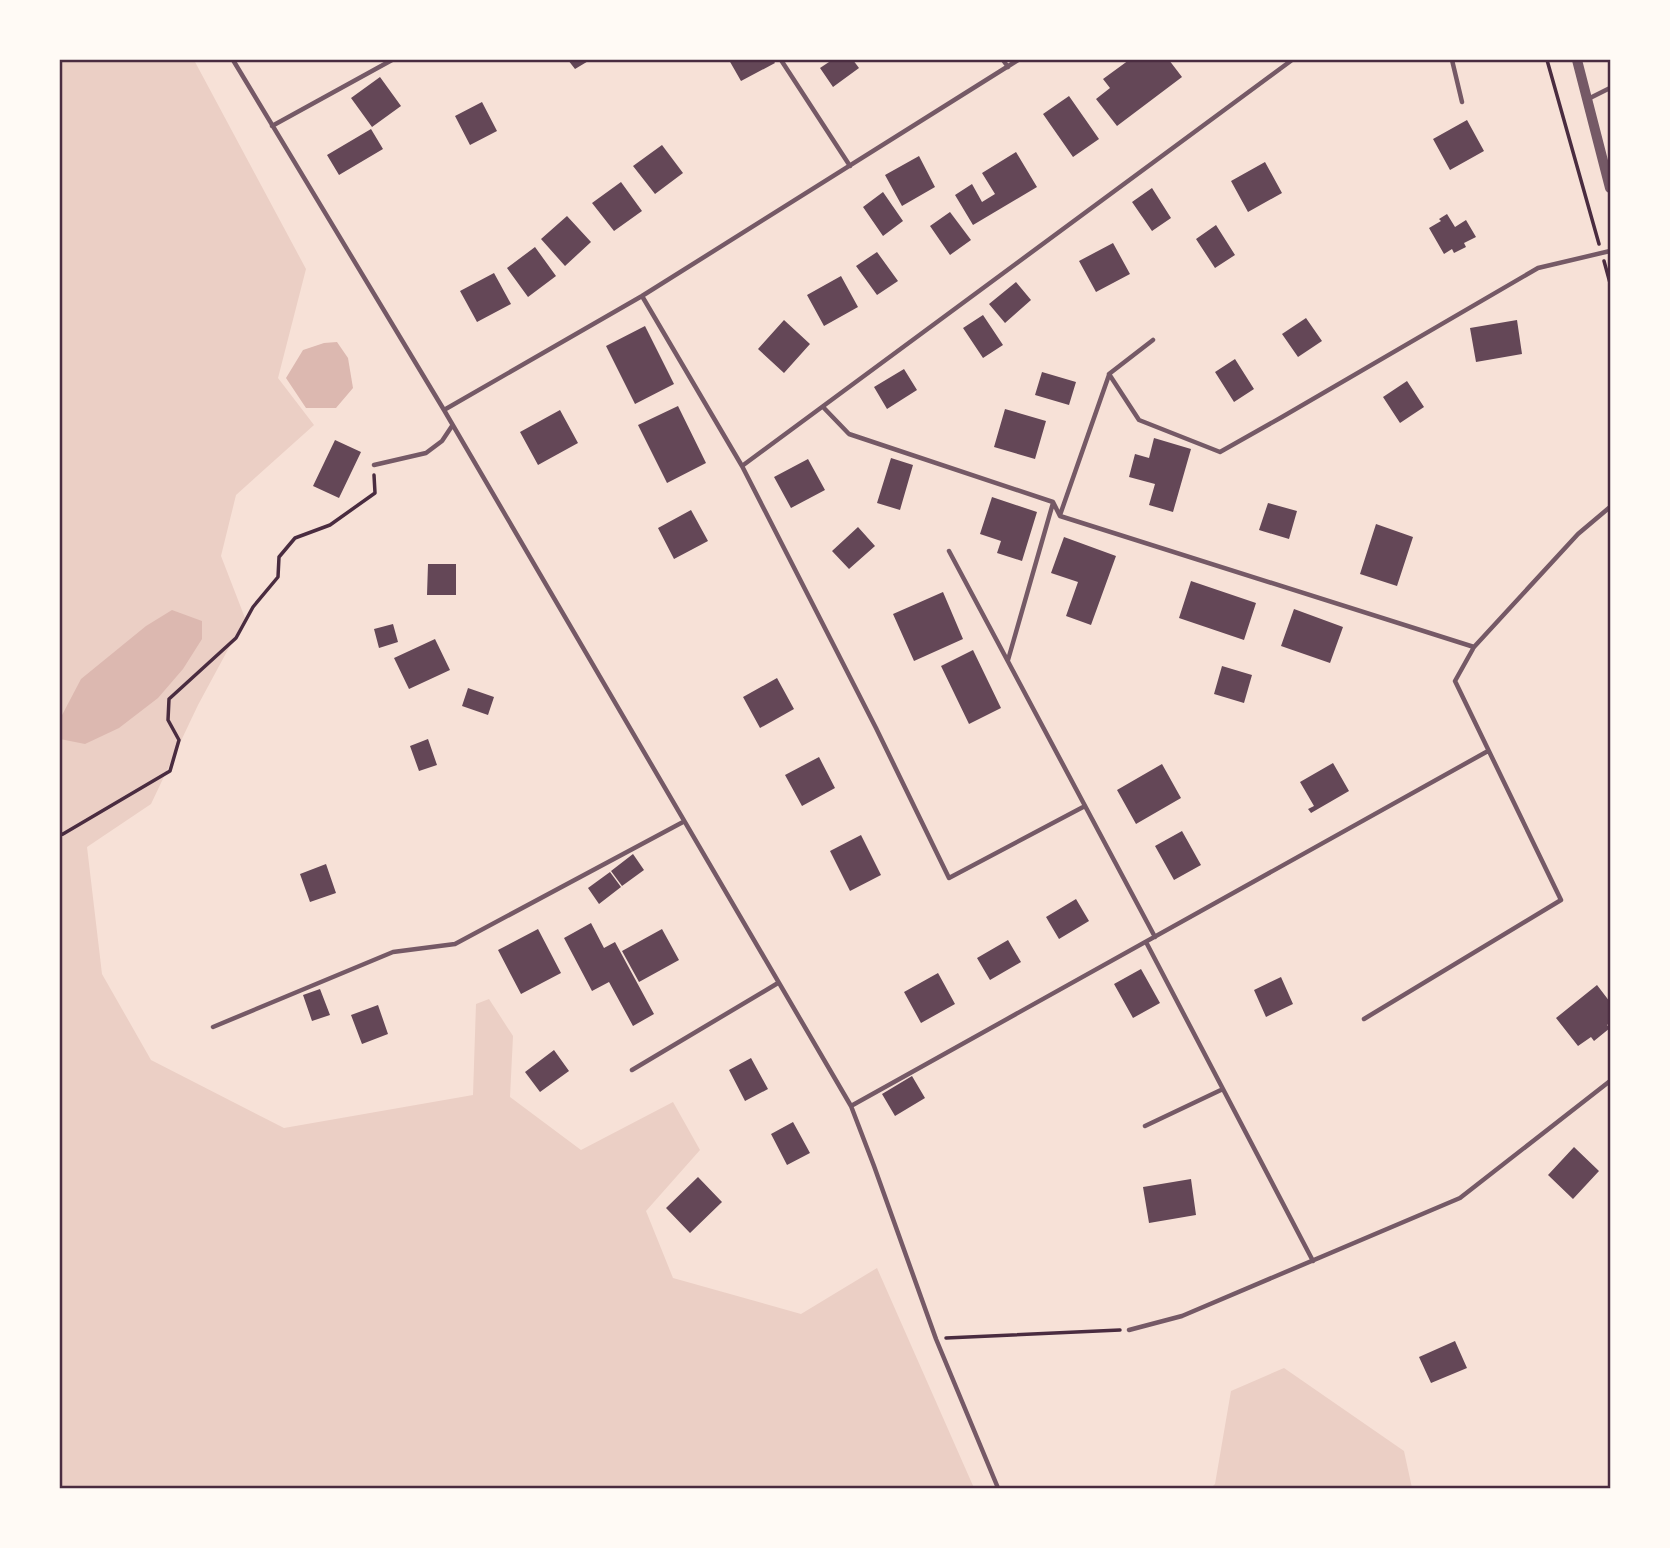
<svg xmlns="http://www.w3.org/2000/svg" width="1670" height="1548" font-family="Roboto,sans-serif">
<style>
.green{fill:#ebcfc5}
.water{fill:#dcb8b0}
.building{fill:#644757}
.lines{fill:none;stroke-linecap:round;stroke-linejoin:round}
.path{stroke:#4a2c40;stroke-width:3.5}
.service{stroke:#755966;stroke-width:4.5}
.tertiary{stroke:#755966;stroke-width:10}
.neatline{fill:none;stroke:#4a2c40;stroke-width:2.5}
</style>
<rect width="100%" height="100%" fill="#f7e1d7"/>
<path class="green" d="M60,60H194L306,269L278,378L314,425L236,495L221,556L245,618L198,705L151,804L87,847L102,974L151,1060L284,1128L473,1095L476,1004L489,999L513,1036L510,1097L581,1150L673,1102L700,1150L646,1211L673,1278L801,1314L877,1268L974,1488H60Z
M1284,1368L1404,1451L1412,1488H1211L1215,1484L1231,1391Z"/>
<path class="water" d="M337,342L348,358L353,388L336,408H306L286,378L303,350L324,343Z
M172,610L202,621V639L183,669L158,698L119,728L85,744L60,739V719L81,679L146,626Z"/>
<path class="building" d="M568,60H590L575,69Z
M729,60H773L775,63L741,81Z
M832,60H853L859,68L833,87L820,68Z
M1129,60H1169L1182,77L1117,126L1096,99L1110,88L1103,79Z
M380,77L401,106L372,127L351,98Z
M1069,96L1099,139L1073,157L1043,114Z
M482,102L497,131L470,145L455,116Z
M1467,120L1484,151L1450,170L1433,139Z
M371,129L383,149L339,175L327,155Z
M662,145L683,173L655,194L633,166Z
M1016,152L1037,187L973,225L955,195L972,184L982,202L995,194L982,173Z
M919,156L935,187L902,206L885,175Z
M1265,162L1282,193L1248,212L1231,181Z
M621,182L642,211L614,231L592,203Z
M1152,188L1171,218L1152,231L1132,202Z
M883,192L903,221L883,236L863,207Z
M950,212L971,240L950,255L930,226Z
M1447,214L1455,227L1466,220L1476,237L1464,243L1466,247L1454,253L1452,249L1444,254L1429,228L1441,221L1439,219Z
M567,216L591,242L565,266L541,239Z
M1216,225L1235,255L1215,268L1196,239Z
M1113,243L1130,274L1096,292L1079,261Z
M535,247L556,276L528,297L507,268Z
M877,252L898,281L877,295L856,266Z
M494,273L511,304L477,322L460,291Z
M841,276L858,307L824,326L807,295Z
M1016,282L1031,300L1005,323L989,304Z
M983,315L1003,345L983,358L963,328Z
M1306,318L1322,341L1298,357L1282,334Z
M784,320L810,344L784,373L758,349Z
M1517,320L1522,354L1476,362L1470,328Z
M645,326L674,384L635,404L606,346Z
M1235,359L1254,389L1234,402L1215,372Z
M904,369L917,390L887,409L874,387Z
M1042,372L1076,382L1069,405L1035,395Z
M1407,381L1424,407L1400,423L1383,397Z
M678,406L706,463L667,483L638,425Z
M1005,409L1046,421L1035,459L994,447Z
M560,410L578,443L538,465L520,432Z
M1154,438L1191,449L1173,512L1149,505L1155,484L1129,477L1135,454L1149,458Z
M335,440L361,452L339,498L313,486Z
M891,458L913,465L900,510L877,503Z
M808,459L825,490L791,508L774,477Z
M992,497L1037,512L1022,561L997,553L1001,541L980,534Z
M1268,503L1297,511L1289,539L1259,530Z
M691,510L708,541L674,559L658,528Z
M1376,524L1413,537L1397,586L1360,574Z
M858,527L875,546L849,569L832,551Z
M1064,537L1116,556L1091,625L1066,616L1078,582L1051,573Z
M428,564H456V595H427Z
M1191,581L1256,603L1244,640L1179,618Z
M943,592L963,639L914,661L893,614Z
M1294,609L1343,627L1330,663L1281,646Z
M393,624L398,642L379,648L374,629Z
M435,639L450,670L409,689L394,658Z
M973,650L1001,708L969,724L941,666Z
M1222,666L1252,675L1244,703L1214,694Z
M777,678L794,709L760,728L743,697Z
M468,688L494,697L488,715L462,706Z
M428,739L437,765L419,771L410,746Z
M819,757L835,788L802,806L785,775Z
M1333,763L1349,791L1311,813L1308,809L1314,806L1300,782Z
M1162,764L1181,798L1136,824L1117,790Z
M1182,831L1201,865L1174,880L1155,846Z
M861,835L881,875L850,891L830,851Z
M633,854L644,870L622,886L611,871Z
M326,864L336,893L310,902L300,874Z
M610,872L621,887L599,904L588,888Z
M1076,899L1089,921L1059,939L1046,917Z
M591,923L604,948L615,942L654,1014L633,1026L609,982L592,991L564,938Z
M538,929L561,973L521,994L498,950Z
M662,929L679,960L639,982L622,951Z
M1008,940L1021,962L990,980L977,958Z
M1141,969L1160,1003L1133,1018L1114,984Z
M938,973L955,1004L921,1023L904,992Z
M1281,977L1293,1004L1266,1017L1254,990Z
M1597,985L1610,1002V1023L1607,1025L1610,1028L1594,1041L1591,1037L1578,1046L1556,1018Z
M320,989L330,1015L312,1021L303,995Z
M378,1005L388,1034L362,1044L351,1015Z
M554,1050L569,1071L540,1092L525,1072Z
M751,1058L768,1089L745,1101L729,1070Z
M912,1076L925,1098L895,1116L882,1094Z
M793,1122L810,1153L787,1165L771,1134Z
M1574,1147L1599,1171L1573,1199L1548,1175Z
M698,1177L722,1202L690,1233L666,1208Z
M1191,1179L1196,1215L1149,1223L1143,1187Z
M1455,1341L1467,1368L1431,1383L1419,1357Z"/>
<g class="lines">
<path class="path" d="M1547,60L1599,244
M1604,261L1610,283
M60,835L63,834L170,771L179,740L168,720L169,699L236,638L253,607L278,577L279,557L295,538L330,525L375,493L374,475
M946,1338L1120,1330"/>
<path class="service" d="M233,60L444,410L851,1106L874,1166L936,1339L998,1488
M781,60L850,166
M1003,60L1008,67
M1452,60L1462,102
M1588,99L1610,88
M272,126L392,60
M642,296L742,466L876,728L949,878L1085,806
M1153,340L1109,374L1139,420L1220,452L1282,417L1538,268L1610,251
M823,407L849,434L1053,502L1060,516L1474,647
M444,410L642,296L1018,60
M374,465L426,453L442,441L452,426
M742,466L1292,60
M1060,515L1109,375
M949,551L1155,937
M1008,660L1053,503
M1146,942L1313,1261
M1364,1019L1561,900L1455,681L1474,647L1578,534L1610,507
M213,1027L393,952L455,944L683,822
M632,1070L778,983
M851,1106L1488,751
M1145,1126L1223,1089
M1129,1330L1182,1316L1460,1198L1610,1081"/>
<path class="tertiary" d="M1577,60L1610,188"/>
</g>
<rect width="1670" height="1548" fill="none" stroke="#fffaf5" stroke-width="122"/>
<rect x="61" y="61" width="1548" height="1426" class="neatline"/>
</svg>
